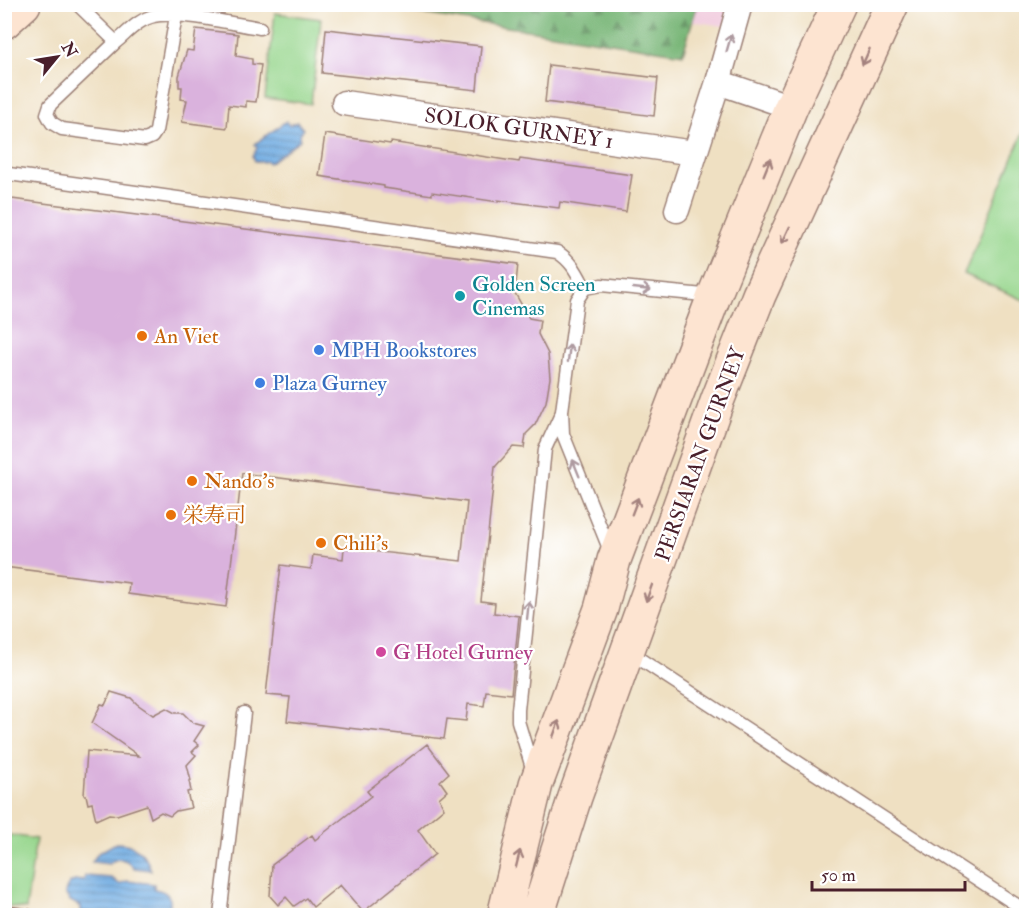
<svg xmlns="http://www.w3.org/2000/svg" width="1031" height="920" font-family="'IM FELL Double Pica','Noto Serif SC',serif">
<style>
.built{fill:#f2cfe0}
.forest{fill:url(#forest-firs);stroke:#616a51;stroke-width:1.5}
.pitch{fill:#95d58b;stroke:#707a5b;stroke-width:1.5}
.water{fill:url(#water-rules);stroke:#5d6686;stroke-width:1.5}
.building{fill:#dab2dd}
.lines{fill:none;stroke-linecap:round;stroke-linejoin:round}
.lane-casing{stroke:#9c8076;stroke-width:15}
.street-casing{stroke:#9c8076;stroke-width:27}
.secondary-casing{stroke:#9c8076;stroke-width:36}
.lane{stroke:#fff;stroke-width:12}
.street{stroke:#fff;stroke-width:24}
.secondary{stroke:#fde4d1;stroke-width:33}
.oneway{stroke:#ae9aa0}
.oneway2{stroke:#a4827e}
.culture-dot{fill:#0f9aa8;stroke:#fff;stroke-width:2}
.food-dot{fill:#e8710a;stroke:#fff;stroke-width:2}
.shop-dot{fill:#3f7fe0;stroke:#fff;stroke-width:2}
.hotel-dot{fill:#d1479c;stroke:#fff;stroke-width:2}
.labels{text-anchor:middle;stroke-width:4.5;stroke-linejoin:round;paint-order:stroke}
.street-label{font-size:21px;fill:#4a1f2b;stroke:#fff}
.culture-label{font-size:21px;fill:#0d838f;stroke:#fff;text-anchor:start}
.food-label{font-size:21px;fill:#c56008;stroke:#fff;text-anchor:start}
.shop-label{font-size:21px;fill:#366cbe;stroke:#fff;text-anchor:start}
.hotel-label{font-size:21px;fill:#b23c85;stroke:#fff;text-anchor:start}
</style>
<defs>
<pattern id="forest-firs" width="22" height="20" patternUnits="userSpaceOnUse" patternTransform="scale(1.5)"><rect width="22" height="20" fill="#78b677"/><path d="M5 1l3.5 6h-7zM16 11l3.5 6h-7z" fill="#649362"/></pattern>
<pattern id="water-rules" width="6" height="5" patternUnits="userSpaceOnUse" patternTransform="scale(1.5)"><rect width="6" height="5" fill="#70ace2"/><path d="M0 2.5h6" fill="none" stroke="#5e8bb7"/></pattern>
</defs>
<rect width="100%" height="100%" fill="#fff"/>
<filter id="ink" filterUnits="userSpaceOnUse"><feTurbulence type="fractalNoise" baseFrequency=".0167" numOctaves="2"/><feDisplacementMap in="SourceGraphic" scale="12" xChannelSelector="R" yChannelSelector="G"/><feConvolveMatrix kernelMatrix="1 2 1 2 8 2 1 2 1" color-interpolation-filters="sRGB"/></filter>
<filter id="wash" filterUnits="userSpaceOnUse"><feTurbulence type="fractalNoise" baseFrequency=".008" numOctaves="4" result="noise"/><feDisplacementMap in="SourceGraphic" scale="24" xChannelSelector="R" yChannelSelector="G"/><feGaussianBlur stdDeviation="1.35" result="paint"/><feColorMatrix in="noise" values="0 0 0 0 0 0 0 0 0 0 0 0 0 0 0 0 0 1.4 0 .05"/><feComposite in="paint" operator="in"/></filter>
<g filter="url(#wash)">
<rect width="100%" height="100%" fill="#efe0c2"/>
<path class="built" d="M634,5H741L735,28L634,12Z"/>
<path class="forest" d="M364,5L697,4V5L683,54Z"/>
<path class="pitch" d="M275,13L321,19L311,104L265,98Z
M1026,126V301L964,274Z
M4,834L36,839L26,909L5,906Z"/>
<path class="water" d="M286,121L289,125L297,122L303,129L299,136L300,140L269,163L266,161L263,162L255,161L253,156L257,148L255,144Z
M116,843C135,843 145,853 151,870L134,868C127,859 118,856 109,864L92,862L98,853Z
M85,876L112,878L119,884L127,881L154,884V889C167,891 173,897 169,910C152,920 102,914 81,912V907L69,900L65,893C68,882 74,879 84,881Z"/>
<g id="blocks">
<path class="building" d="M196,29L238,34L236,56L252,59V64L261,65L256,102L246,101V107L229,105L227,128L182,122L187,100L181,99L182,87H179V76L187,50L193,51Z
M326,29L481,46L477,90L322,73Z
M549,65L658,78L654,116L545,102Z
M325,134L390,144L391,142L519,162L520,159L632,175L626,212L560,202L559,208L498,200V202L432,192V195L384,188V186L319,176Z
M4,198L518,264L515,293L529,318L540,320L538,334L548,354L550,378L546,402L535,425L526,434L524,448L513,447L495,467L481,601L495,603L494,613L519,616L511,694L486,691L484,706L468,704L466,721L447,719L444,739L287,721L290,697L266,695L281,565L311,569L313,555L343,559L344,548L461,561L467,502L242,473L226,607L128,594L129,583L4,567Z
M111,692L131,698L137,704L153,715L166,708L175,713H183L193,723L204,726L194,741L199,745L192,752L196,755L187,765L191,781H189L191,791L187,792L191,808L176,811L170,816L161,812L151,818L147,805L117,815L109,814L96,820L92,803L88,804L86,795H84L87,751L139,756L92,723L101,704L105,705Z
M427,744L449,773L440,781L447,791L439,798L444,808L418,830L435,854L363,912L340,885L313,907L306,898L294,906L286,897L278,905L270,896L272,865L312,835L315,840L371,796L367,791Z"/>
</g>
</g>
<g filter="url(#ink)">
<use href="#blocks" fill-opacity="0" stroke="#9c8076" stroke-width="1.5"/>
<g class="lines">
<defs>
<path id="lane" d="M77,4L116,42C127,33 139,19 154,16C176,11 235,24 260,28
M116,42L50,105L47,114L52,123L62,129L145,140L152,137L156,131L176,16
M4,172L9,174L557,252C572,261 577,273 585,288
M610,551L563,434L562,411L577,300L585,288L601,285L714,296
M629,652L1026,911
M533,771L518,721V710L545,449L562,412
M4,912L29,916
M220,916L244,713"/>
<path id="street" d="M718,82L791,107
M344,103L694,153
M677,210L718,82L740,4"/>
<path id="secondary" d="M4,22L24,4
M504,916L536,784L601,609L614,560L714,296L791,107L839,4
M537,916L575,797L718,399L759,295L892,4"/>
</defs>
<use href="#lane" class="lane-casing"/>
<use href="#street" class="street-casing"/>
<use href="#secondary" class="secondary-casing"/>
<use href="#lane" class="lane"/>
<use href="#street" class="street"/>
<use href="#secondary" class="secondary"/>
</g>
<defs><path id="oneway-shaft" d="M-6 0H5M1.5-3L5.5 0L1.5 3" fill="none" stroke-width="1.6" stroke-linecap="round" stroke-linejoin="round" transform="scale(1.5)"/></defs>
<g class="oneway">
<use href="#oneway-shaft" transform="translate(729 43) rotate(-74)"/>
<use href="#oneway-shaft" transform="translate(642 289) rotate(6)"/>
<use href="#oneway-shaft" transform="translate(569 353) rotate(-83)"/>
<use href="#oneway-shaft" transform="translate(576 468) rotate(-112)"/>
<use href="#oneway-shaft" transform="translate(528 610) rotate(-84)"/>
</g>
<g class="oneway2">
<use href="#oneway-shaft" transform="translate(866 57) rotate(114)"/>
<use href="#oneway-shaft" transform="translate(767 167) rotate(-68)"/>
<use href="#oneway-shaft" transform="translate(786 235) rotate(115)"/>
<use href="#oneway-shaft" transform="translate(635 506) rotate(-69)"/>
<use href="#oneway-shaft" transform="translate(649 593) rotate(110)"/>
<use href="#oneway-shaft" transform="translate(556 729) rotate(-70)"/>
<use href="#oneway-shaft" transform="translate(518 859) rotate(-76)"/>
</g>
</g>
<circle class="culture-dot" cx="460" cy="296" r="6"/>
<g class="food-dot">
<circle cx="142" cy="336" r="6"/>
<circle cx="192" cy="481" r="6"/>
<circle cx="171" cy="515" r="6"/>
<circle cx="321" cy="543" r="6"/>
</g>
<g class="shop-dot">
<circle cx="319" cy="350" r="6"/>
<circle cx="260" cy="383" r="6"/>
</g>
<circle class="hotel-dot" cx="381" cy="652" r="6"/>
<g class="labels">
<g class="street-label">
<text transform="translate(519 128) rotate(8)" y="7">SOLOK GURNEY 1</text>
<text transform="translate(700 454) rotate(-70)" y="7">PERSIARAN GURNEY</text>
</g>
<g class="culture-label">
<text x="472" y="291">Golden Screen<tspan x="472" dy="24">Cinemas</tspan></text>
</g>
<g class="food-label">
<text x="154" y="343">An Viet</text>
<text x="204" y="488">Nando's</text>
<text x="183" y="522">栄寿司</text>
<text x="333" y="550">Chili's</text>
</g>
<g class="shop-label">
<text x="331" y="357">MPH Bookstores</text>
<text x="272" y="390">Plaza Gurney</text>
</g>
<g class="hotel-label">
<text x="393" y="659">G Hotel Gurney</text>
</g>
</g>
<rect width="1031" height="920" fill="none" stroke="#fff" stroke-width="24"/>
<g transform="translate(57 57) rotate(60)" stroke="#ffffff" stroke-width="4.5" paint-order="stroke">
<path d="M0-4.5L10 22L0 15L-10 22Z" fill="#4a1f2b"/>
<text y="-9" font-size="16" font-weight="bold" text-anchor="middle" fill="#4a1f2b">N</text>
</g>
<path d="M812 881v9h153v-9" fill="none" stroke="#4a1f2b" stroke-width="3"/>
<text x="821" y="881" font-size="18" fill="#4a1f2b" stroke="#ffffff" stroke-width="4.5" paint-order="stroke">50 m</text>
</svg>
